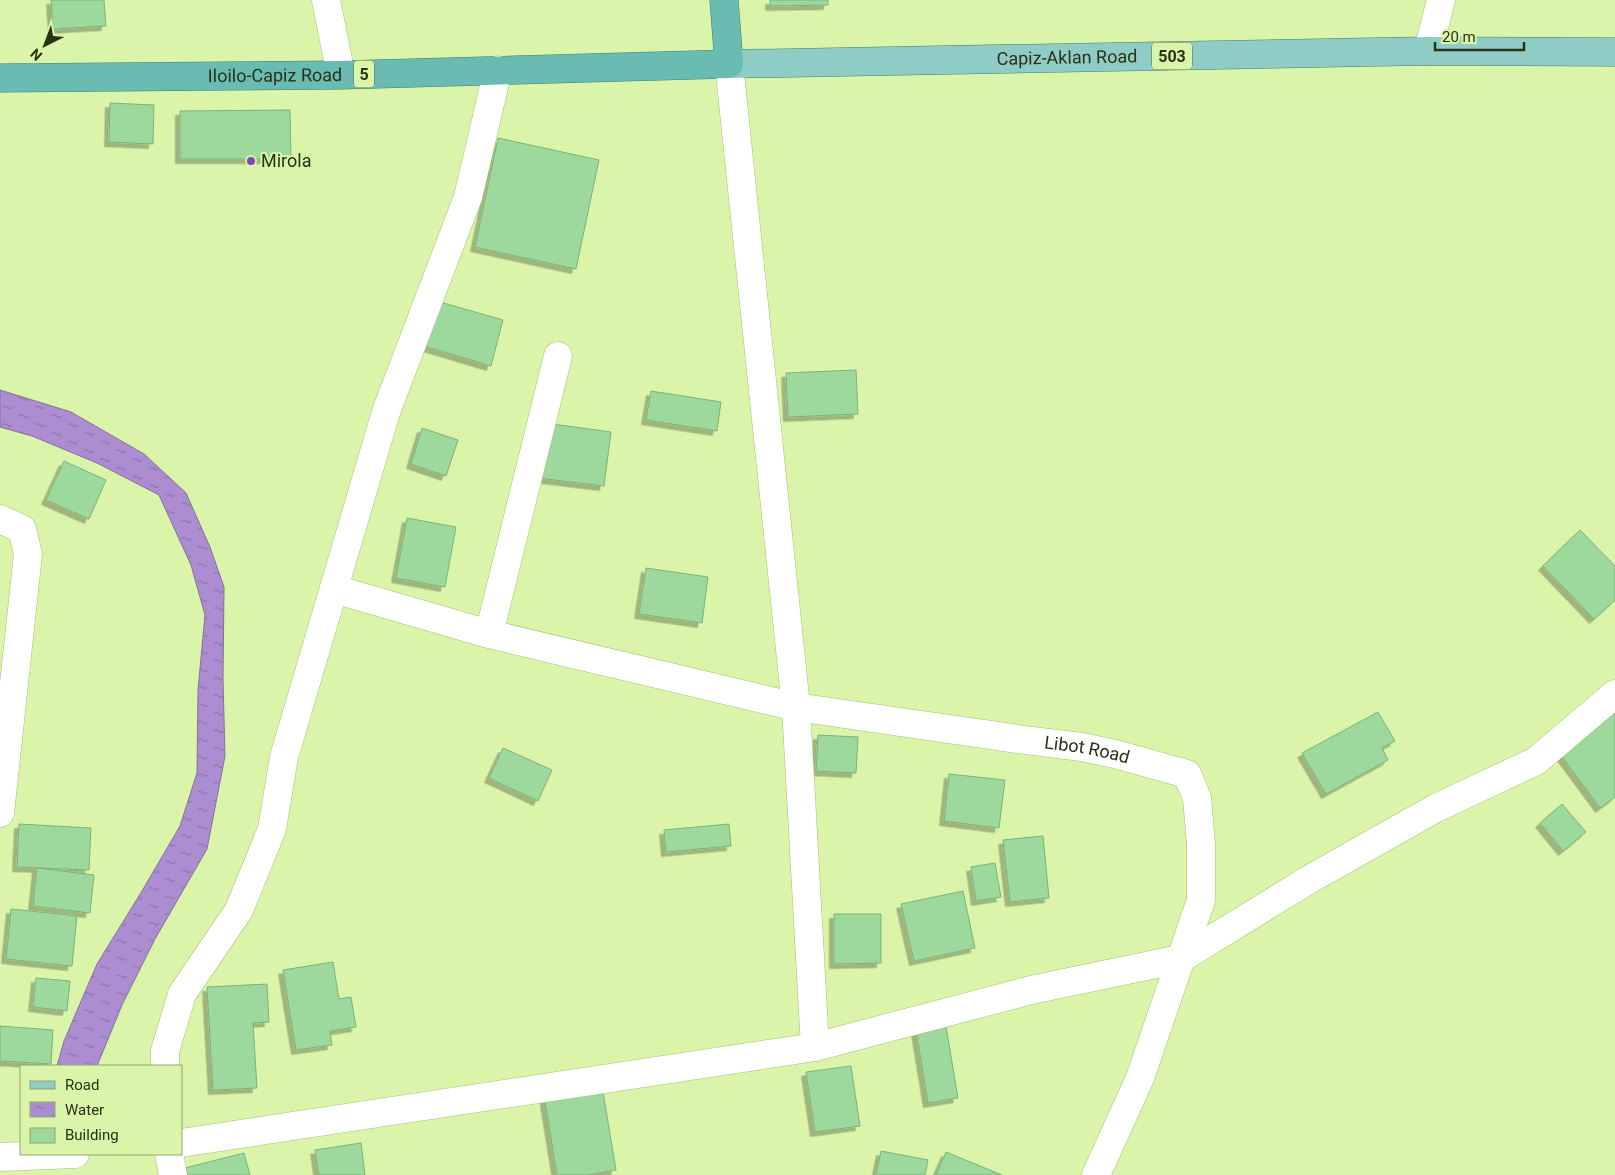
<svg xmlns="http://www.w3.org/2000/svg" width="1615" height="1175" font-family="Roboto,sans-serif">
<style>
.water{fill:url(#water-ripples);stroke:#847298}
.pier{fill:#daf5a9}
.building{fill:#9dd89d;stroke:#7ab37a;filter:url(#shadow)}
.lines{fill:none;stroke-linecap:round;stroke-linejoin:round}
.minor-casing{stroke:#a7c177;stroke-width:29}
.tertiary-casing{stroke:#a7c177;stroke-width:29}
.primary-casing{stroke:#3b806e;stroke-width:29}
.trunk-casing{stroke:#3b806e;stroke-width:29}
.minor{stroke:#fff;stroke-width:28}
.tertiary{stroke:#fff;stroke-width:28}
.primary{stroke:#8fccc5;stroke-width:28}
.trunk{stroke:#6abbb2;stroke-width:28}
.poi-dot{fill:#8246bc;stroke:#daf5a9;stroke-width:2}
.labels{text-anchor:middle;stroke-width:4;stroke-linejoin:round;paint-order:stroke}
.shield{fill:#daf5a9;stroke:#5d6c41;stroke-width:1}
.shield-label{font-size:16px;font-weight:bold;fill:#283214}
.street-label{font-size:18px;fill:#283214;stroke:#daf5a9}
.poi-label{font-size:18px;fill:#283214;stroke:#daf5a9;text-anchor:start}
</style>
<defs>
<pattern id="water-ripples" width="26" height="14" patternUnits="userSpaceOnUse" patternTransform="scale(1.25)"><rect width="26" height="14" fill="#ac8dd1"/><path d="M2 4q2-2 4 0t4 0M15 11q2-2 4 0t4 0" fill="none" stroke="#8c74a8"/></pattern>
<filter id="shadow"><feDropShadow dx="-4.5" dy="4.5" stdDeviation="0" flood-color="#0004"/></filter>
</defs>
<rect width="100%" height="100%" fill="#daf5a9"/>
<path class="water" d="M0,390L71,412L144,454L186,493L210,547L224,587L223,679L225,756L207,849L155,939L122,1005L97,1066H57L64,1041L97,964L142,891L180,826L197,773L198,690L205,615L191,565L159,495L97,463L32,436L0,427Z"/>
<path class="pier" d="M35,1154H101L100,1173L34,1175Z"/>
<path class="building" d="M51,0H104L106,26L53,29Z
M770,0H828V5L770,6Z
M110,103L154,105L153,144L109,142Z
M290,110L291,159H180V111Z
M498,138L599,160L576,269L475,247Z
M433,300L503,320L491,366L421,345Z
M856,370L858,414L788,417L786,373Z
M651,391L721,402L717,431L646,420Z
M545,423L611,432L604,486L538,478Z
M422,428L458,440L446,476L411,464Z
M64,461L106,480L89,519L46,500Z
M407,518L456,527L445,587L396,578Z
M1580,530L1615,566V600L1594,619L1543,566Z
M646,568L708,577L702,623L639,614Z
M1615,704V797L1600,808L1555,747Z
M1378,712L1395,741L1382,748L1388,760L1326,794L1302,753Z
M818,735L858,737L856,773L816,771Z
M503,748L552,770L538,801L489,778Z
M949,774L1005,780L999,828L944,821Z
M1562,804L1586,832L1563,851L1540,823Z
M19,824L91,828L89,870L17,867Z
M729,824L731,846L666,852L664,830Z
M1043,836L1049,898L1010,902L1003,840Z
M995,863L1001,897L976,901L971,867Z
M37,868L94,875L90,913L33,906Z
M963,891L975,948L914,961L901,904Z
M11,909L77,916L72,966L6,959Z
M834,914H881V963L834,964Z
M333,962L339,999L351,997L356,1027L330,1031L332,1045L296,1050L283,970Z
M36,978L70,981L67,1011L33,1007Z
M267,984L269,1022L253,1023L257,1088L213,1090L207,987Z
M0,1026L53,1030L51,1064L0,1061Z
M946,1026L958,1098L928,1103L916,1030Z
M851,1066L860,1126L815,1132L806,1072Z
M602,1086L616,1170L587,1175H557L544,1095Z
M361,1143L365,1175H319L315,1150Z
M881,1151L928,1160L925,1175H876Z
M946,1152L1002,1175H936Z
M244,1153L250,1175H187L185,1168Z"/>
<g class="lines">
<defs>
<g id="minor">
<path d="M326,0L341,75"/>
<path d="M1428,51L1441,0"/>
<path d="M729,64L796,707L815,1047"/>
<path id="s1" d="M334,589L489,634L796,707L1025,740L1082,747L1115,754L1187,774L1197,798L1201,844V900L1140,1078L1096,1175"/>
<path d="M489,634L558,356"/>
<path d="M165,1066V1051L182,994L239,910L272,829L284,757L386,412L468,197L498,70"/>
<path d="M169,1154L173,1175"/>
</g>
<path id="tertiary" d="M0,519L22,529L28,554L0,813
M181,1143L815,1047L1031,990L1180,959L1310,879L1436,808L1536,761L1615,694
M0,1157L75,1154"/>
<g id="primary">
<path id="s2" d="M729,64L1428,51L1615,52"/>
</g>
<g id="trunk">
<path id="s3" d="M0,78L341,75L729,64L724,0"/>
</g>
</defs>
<use href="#minor" class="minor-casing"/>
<use href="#tertiary" class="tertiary-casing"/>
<use href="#primary" class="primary-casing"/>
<use href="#trunk" class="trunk-casing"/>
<use href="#minor" class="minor"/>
<use href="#tertiary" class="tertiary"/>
<use href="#primary" class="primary"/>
<use href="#trunk" class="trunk"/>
</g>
<circle class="poi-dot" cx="251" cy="161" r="5"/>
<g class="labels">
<g class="shield">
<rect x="1152" y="42.5" width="40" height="27" rx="4"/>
<rect x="354" y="60.5" width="20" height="27" rx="4"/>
</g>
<g class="shield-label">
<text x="1172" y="62">503</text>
<text x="364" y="80">5</text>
</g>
<g class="street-label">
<text dy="6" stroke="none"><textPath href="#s2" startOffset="338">Capiz-Aklan Road</textPath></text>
<text dy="6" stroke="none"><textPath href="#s3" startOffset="275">Iloilo-Capiz Road</textPath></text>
<text dy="6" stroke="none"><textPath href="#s1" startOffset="771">Libot Road</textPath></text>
</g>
<g class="poi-label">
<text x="261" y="167">Mirola</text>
</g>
</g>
<rect x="20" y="1065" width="162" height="90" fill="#daf5a9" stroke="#93a76d"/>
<rect x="30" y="1081" width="25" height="8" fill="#8fccc5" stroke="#93a76d"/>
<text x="65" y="1090" font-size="15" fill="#283214">Road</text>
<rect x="30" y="1102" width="25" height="15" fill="url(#water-ripples)" stroke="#93a76d"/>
<text x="65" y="1115" font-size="15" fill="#283214">Water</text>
<rect x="30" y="1128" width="25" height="15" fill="#9dd89d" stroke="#93a76d"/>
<text x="65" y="1140" font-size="15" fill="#283214">Building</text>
<g transform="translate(45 45) rotate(222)" stroke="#daf5a9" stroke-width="4" paint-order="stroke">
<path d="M0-4L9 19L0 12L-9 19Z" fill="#283214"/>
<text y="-8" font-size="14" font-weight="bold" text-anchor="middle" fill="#283214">N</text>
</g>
<path d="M1435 42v8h89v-8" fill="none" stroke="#283214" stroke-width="2.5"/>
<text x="1442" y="42" font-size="15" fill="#283214" stroke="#daf5a9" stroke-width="4" paint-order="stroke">20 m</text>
</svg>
